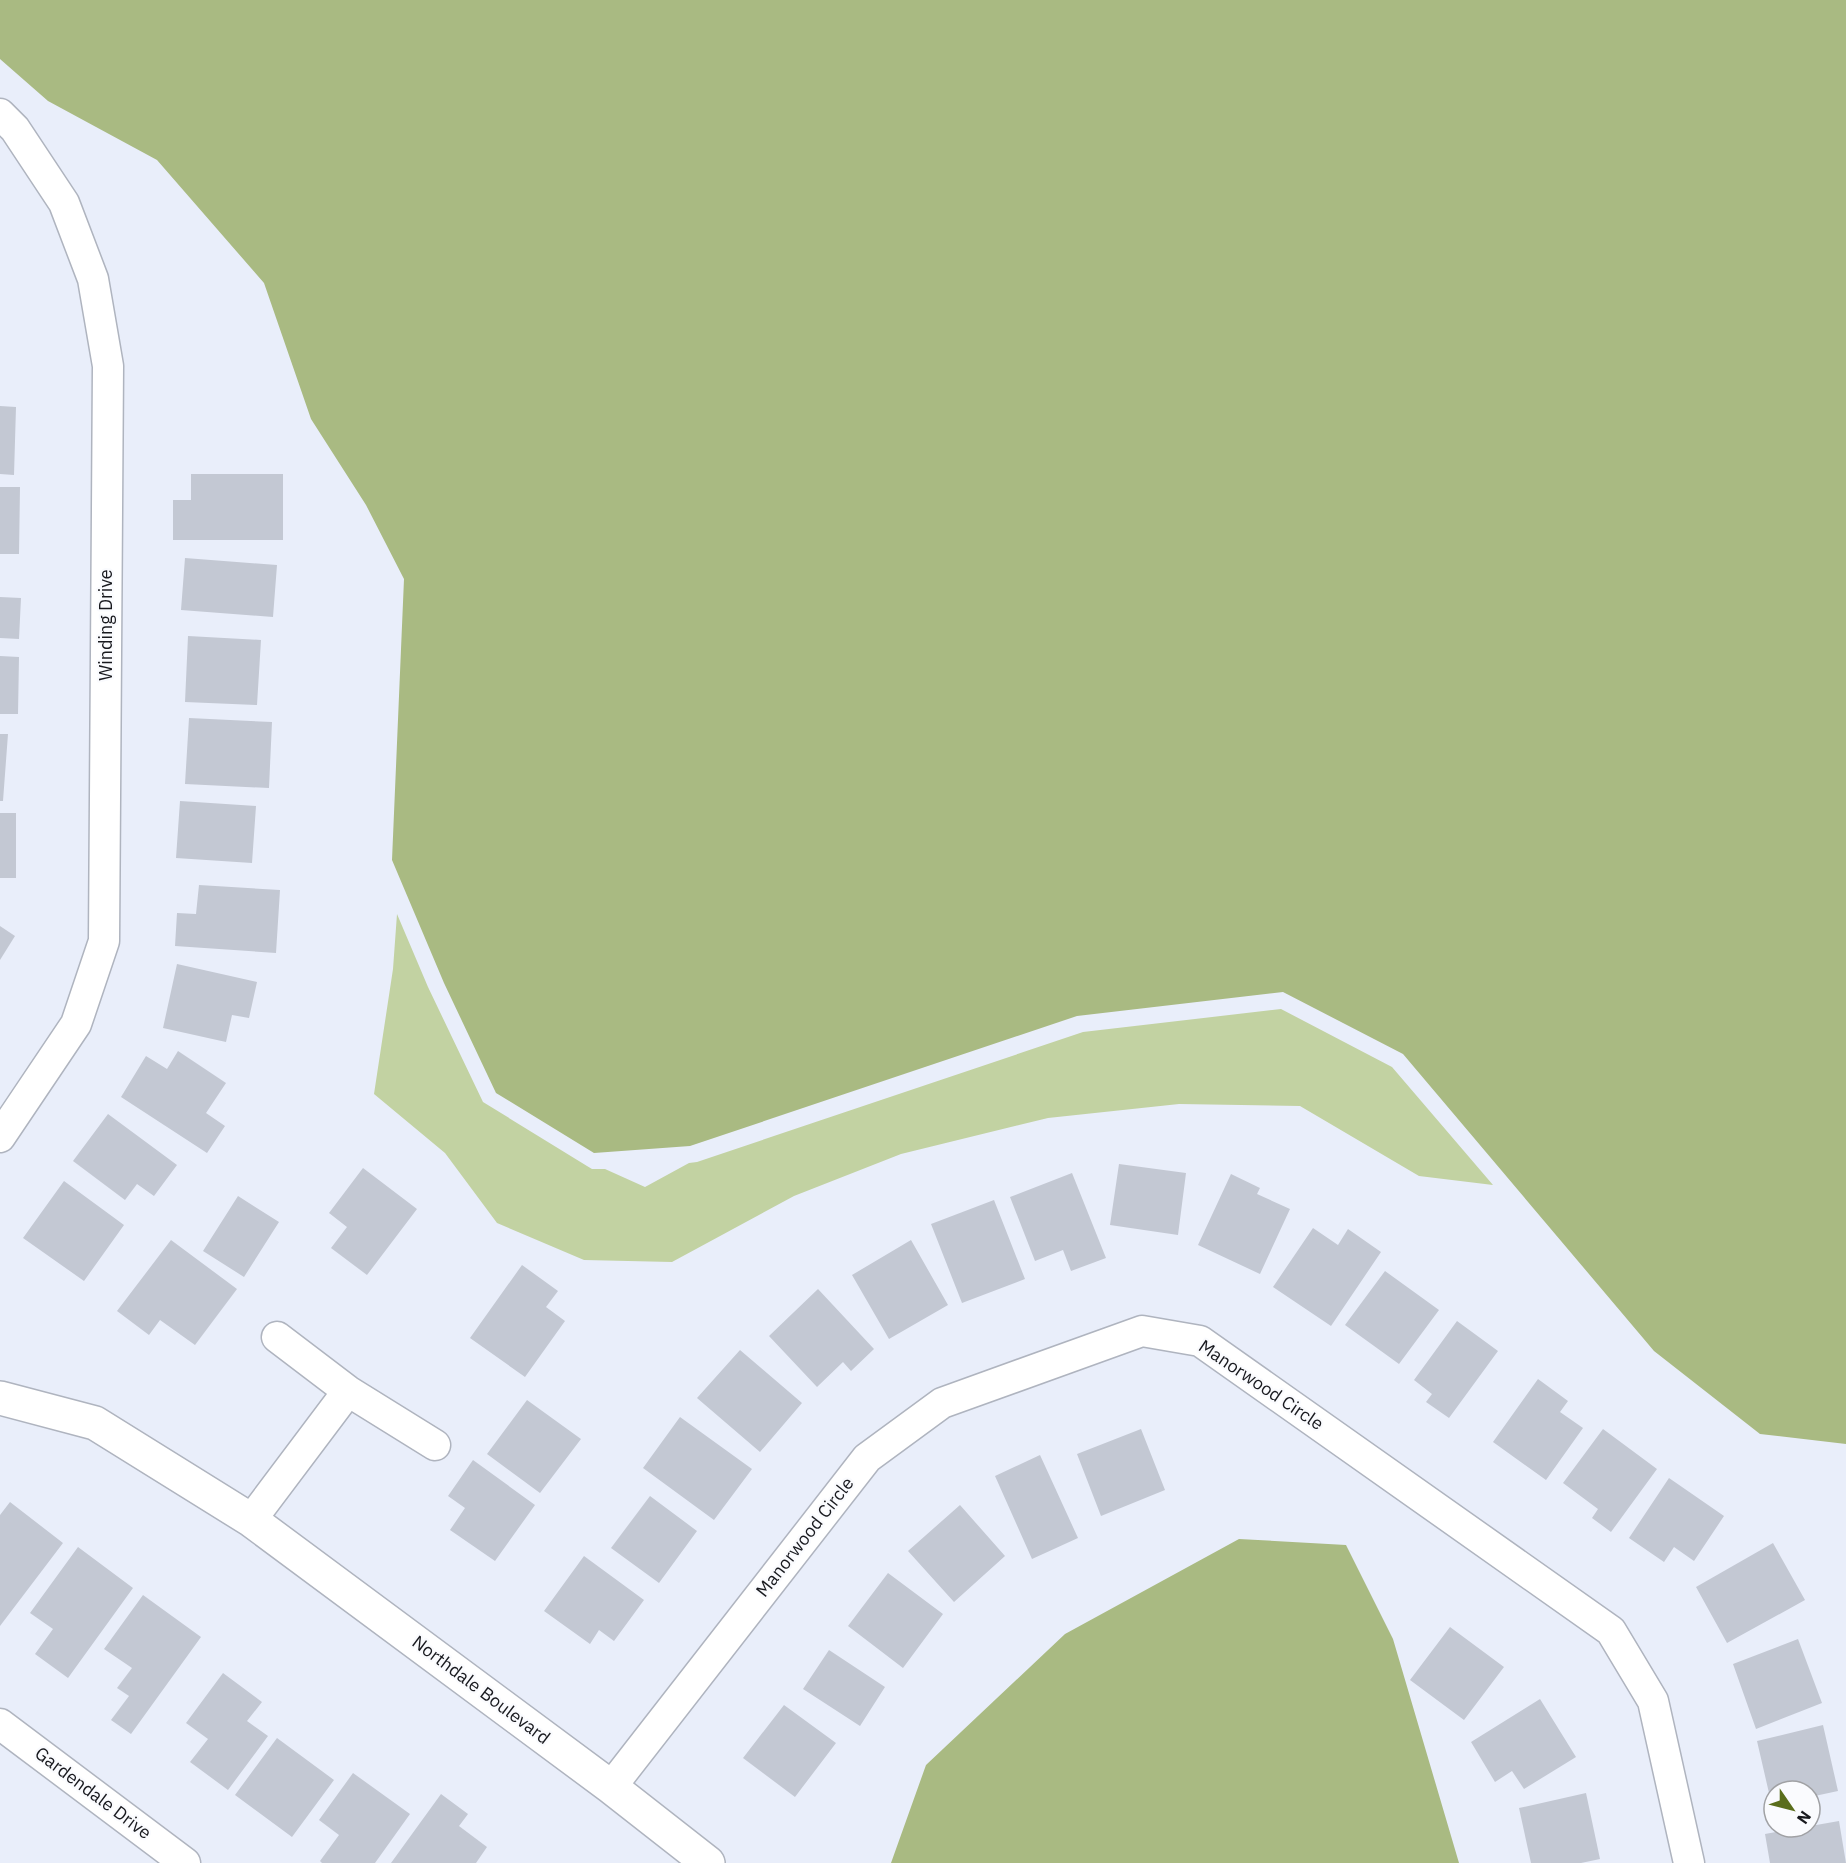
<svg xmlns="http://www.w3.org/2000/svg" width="1846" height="1863" font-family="'IBM Plex Sans',sans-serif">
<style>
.green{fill:#c2d2a2}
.forest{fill:#a9ba82}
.building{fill:#c3c8d3}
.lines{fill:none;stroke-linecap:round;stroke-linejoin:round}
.street-casing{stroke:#afb4bf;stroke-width:33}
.secondary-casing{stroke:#afb4bf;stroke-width:36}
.street{stroke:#fff;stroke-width:30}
.secondary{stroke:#fff;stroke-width:33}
.labels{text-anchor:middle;stroke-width:4.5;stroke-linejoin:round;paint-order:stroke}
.street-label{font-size:18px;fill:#18191e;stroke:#fafbfe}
</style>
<rect width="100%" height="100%" fill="#e9eefa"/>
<path class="green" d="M397,914L428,987L483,1102L587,1166L592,1169H605L645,1187L689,1163L697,1162L1083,1032L1281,1009L1392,1067L1493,1185L1419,1176L1300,1106L1179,1104L1048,1118L901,1154L794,1196L672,1262L584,1260L497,1223L445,1153L374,1094L393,969Z"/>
<path class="forest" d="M0,0H1846V1444L1760,1434L1654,1351L1403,1054L1283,992L1077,1016L690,1146L594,1153L496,1093L444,983L392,860L404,579L366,505L311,419L264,283L157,160L48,101L0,59Z
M1239,1539L1346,1545L1393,1639L1459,1863H891L926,1765L1065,1634Z"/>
<path class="building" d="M0,406L16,407L14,475L0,474Z
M191,474H283V540H173V500H191Z
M0,487H20L19,554H0Z
M185,558L277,565L273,617L181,610Z
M0,597L21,598L19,639L0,638Z
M188,636L261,640L257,705L185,702Z
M0,656L19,657L18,714H0Z
M189,718L272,722L269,788L185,784Z
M0,734H8L3,801H0Z
M180,801L256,806L252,863L176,858Z
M0,813H16V878H0Z
M199,885L280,890L276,953L175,946L177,913L196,914Z
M0,926L15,936L0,960Z
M177,964L257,982L249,1018L232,1015L226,1042L163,1028Z
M178,1051L226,1083L206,1113L225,1126L207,1153L121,1097L146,1056L167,1069Z
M108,1114L177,1165L154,1196L137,1184L125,1200L73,1161Z
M1119,1164L1186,1173L1178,1235L1110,1225Z
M363,1168L417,1209L367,1275L331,1248L347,1227L329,1213Z
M1072,1173L1106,1258L1071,1271L1063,1250L1035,1261L1010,1197Z
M1231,1174L1260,1188L1257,1194L1290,1209L1260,1274L1198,1245Z
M64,1181L124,1225L84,1281L23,1238Z
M238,1196L279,1222L244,1277L203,1251Z
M994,1200L1025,1279L962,1303L931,1224Z
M1313,1228L1338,1245L1348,1229L1381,1252L1331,1326L1273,1287Z
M171,1240L237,1289L195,1345L160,1320L149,1335L117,1311Z
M911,1240L948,1305L889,1339L852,1275Z
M522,1265L558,1291L546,1307L565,1321L525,1377L470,1338Z
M1385,1271L1439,1310L1399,1364L1345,1325Z
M818,1289L874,1349L851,1371L843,1362L817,1387L769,1336Z
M1457,1321L1498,1351L1449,1418L1426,1402L1432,1394L1414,1380Z
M740,1350L802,1403L760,1452L697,1398Z
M1538,1379L1568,1401L1560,1412L1583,1428L1546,1480L1493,1442Z
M527,1400L581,1439L540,1493L487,1454Z
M680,1417L752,1469L714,1520L643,1468Z
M1141,1429L1165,1490L1101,1516L1077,1454Z
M1603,1429L1657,1469L1611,1532L1592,1518L1598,1509L1563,1483Z
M1040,1455L1078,1538L1032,1559L995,1476Z
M473,1460L535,1505L495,1561L450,1530L465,1508L448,1496Z
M1669,1478L1724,1516L1694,1561L1674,1547L1664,1562L1629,1538Z
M650,1496L697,1531L659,1583L611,1548Z
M10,1502L63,1543L0,1626V1515Z
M960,1505L1005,1556L954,1602L908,1551Z
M1773,1543L1805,1600L1727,1643L1696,1587Z
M78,1547L133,1588L68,1678L35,1654L53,1629L30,1613Z
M584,1556L644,1600L614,1641L599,1630L590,1644L544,1611Z
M888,1573L943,1614L903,1668L848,1626Z
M143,1595L201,1637L131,1734L111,1720L129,1696L117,1688L132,1668L104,1649Z
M1450,1627L1504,1667L1464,1720L1410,1680Z
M1798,1639L1822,1703L1756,1729L1733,1664Z
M829,1650L885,1687L860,1726L803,1689Z
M223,1673L262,1702L247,1721L268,1736L228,1790L190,1762L208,1739L186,1723Z
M1540,1699L1576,1757L1524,1789L1512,1771L1495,1782L1471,1742Z
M784,1705L836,1743L795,1797L743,1758Z
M1823,1725L1838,1791L1810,1797V1791H1774V1805L1772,1806L1757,1741Z
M277,1738L334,1780L292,1837L235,1795Z
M353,1773L410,1814L375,1863H322L320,1861L339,1835L319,1820Z
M1586,1793L1600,1859L1581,1863H1531L1519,1808Z
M441,1794L468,1814L459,1826L487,1847L476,1863H391Z
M1839,1821L1846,1863H1770L1765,1834Z"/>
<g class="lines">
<defs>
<path id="street" d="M0,114L15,129L64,203L93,279L108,366L104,941L76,1024L0,1137
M277,1337L348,1391L435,1445
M251,1520L348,1391
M0,1724L185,1863
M611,1787L867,1458L942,1403L1142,1331L1200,1341L1611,1631L1653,1701L1689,1863"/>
<path id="secondary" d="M0,1398L95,1423L251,1520L611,1787L708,1863"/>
</defs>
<use href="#street" class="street-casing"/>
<use href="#secondary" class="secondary-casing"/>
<use href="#street" class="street"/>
<use href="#secondary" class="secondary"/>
</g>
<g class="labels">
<g class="street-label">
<text transform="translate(106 625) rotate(-90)" y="6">Winding Drive</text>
<text transform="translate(1261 1385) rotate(34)" y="6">Manorwood Circle</text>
<text transform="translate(805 1537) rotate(-52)" y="6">Manorwood Circle</text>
<text transform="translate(481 1690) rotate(37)" y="6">Northdale Boulevard</text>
<text transform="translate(93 1793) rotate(37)" y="6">Gardendale Drive</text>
</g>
</g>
<g transform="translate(1792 1809) rotate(125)"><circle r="28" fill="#fafbfe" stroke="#a0a1a4" stroke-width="1.5"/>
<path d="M0-4.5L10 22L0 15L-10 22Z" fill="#5a6e1c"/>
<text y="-9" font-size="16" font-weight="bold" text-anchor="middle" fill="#18191e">N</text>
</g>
</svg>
